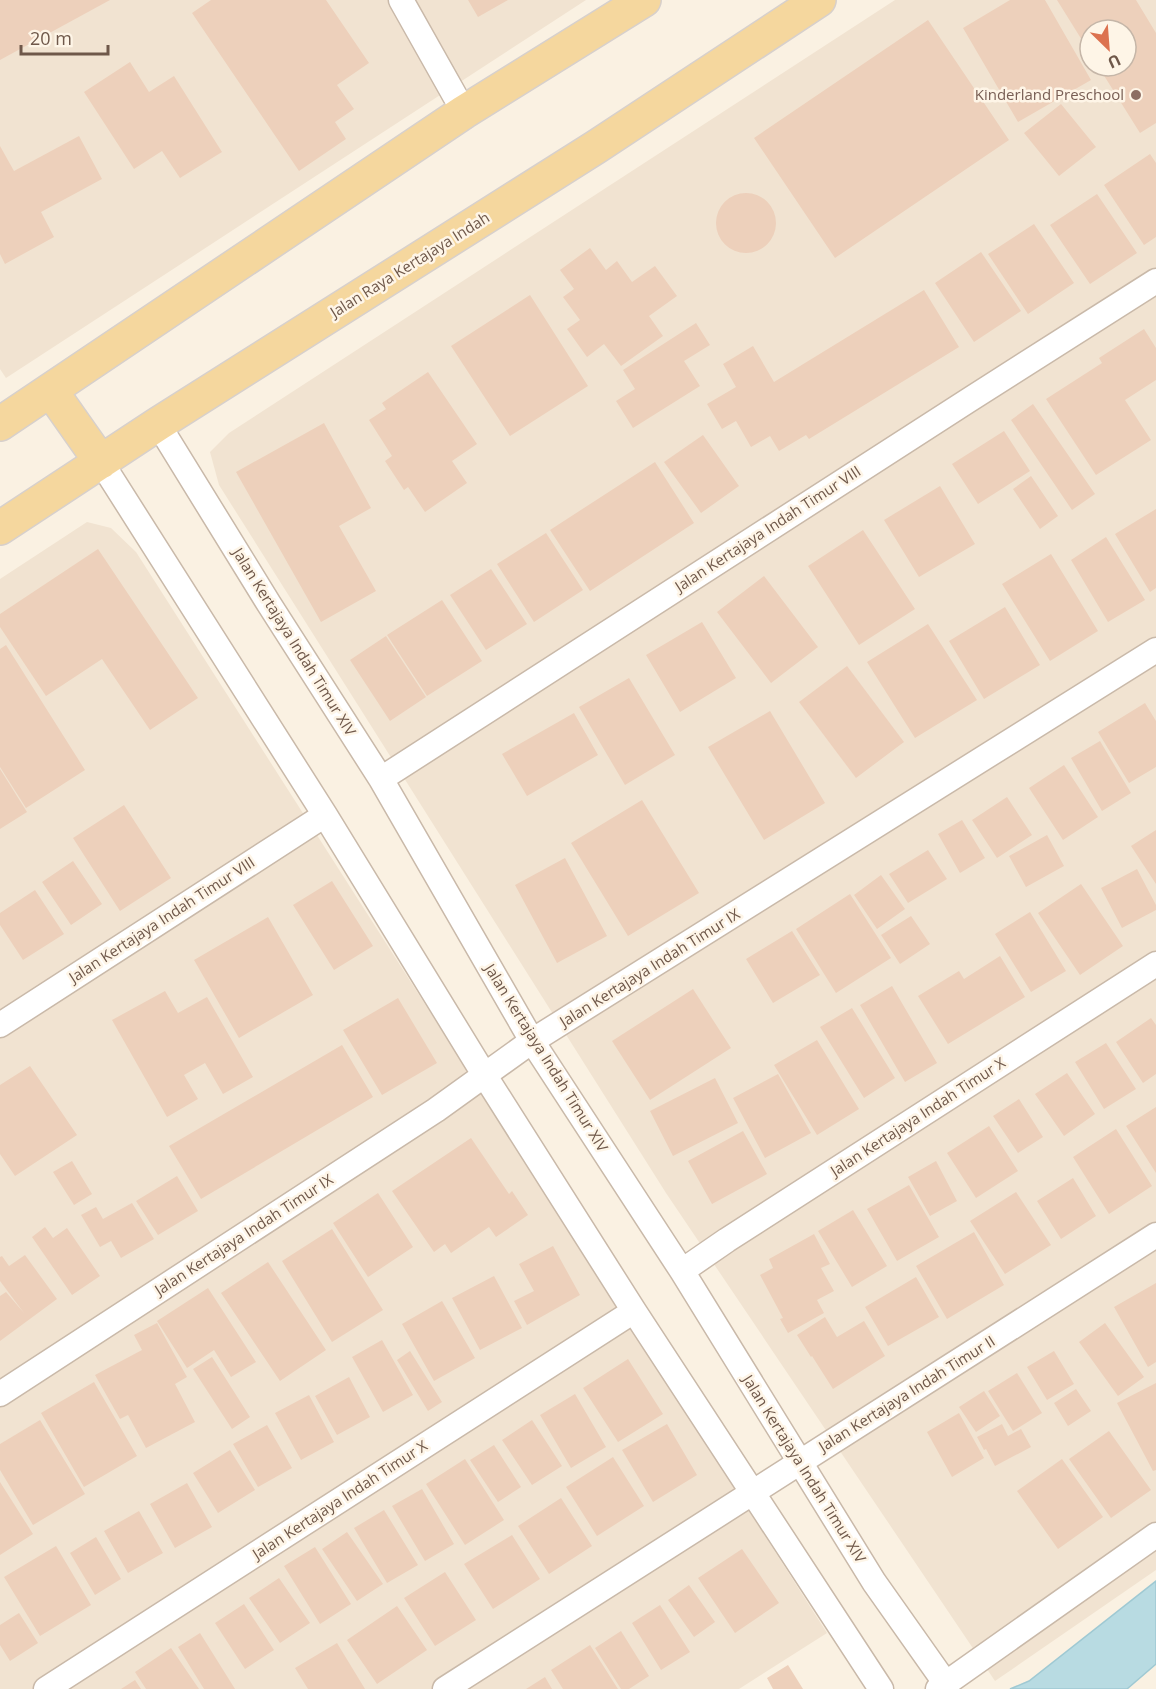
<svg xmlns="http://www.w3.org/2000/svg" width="1156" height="1689" font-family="'Open Sans',sans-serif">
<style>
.residential{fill:#f1e3d1;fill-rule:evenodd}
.water{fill:#b8dbe2;stroke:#9fc9d3;stroke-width:1.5}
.building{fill:#edd0bb}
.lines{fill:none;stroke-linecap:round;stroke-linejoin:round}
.minor-casing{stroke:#c9b9a9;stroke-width:27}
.primary-casing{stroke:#d7d0cc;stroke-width:36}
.minor{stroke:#fff;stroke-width:24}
.primary{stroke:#f5d79e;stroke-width:33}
.education-dot{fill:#8d6e63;stroke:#fef5e7;stroke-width:2}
.labels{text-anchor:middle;stroke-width:5;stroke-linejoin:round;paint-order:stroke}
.education-label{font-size:15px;fill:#785e54;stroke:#fef5e7;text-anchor:end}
.street-label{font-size:15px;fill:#6f584a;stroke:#fef5e7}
</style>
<rect width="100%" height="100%" fill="#faf1e2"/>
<path class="residential" d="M0,0H586L6,378L0,369Z
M895,0H1156V1570L995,1681L666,1193L219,485L210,452L229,433ZM1090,30H1126V66H1090Z
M87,522L111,528L136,552L827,1633L739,1689H0V579Z"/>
<path class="water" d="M1156,1581V1664L1127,1689H1010L1029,1681Z"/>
<path class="building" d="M0,0H110L0,60Z
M211,0H326L369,63L337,85L354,109L335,122L346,139L299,171L192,13Z
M468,0H508L478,17Z
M1010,0H1045L1091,80L1018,122L963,28Z
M1057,0H1136L1156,33V123L1140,133L1098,66H1126V30H1090V53Z
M928,20L1009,140L835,258L754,138Z
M130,62L149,92L174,76L222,152L180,178L162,151L134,169L84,92Z
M1061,104L1096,147L1059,176L1024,133Z
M79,136L102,179L41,212L54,237L5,264L0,254V146L14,171Z
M1150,154L1156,163V237L1144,245L1104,185Z
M716 223a30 30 0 1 1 60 0a30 30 0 1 1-60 0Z
M1097,194L1137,253L1090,284L1050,225Z
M1034,224L1074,283L1028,314L988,254Z
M590,248L606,270L617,261L632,282L655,266L677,296L649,316L663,336L621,366L604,344L587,357L567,329L580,320L563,297L574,289L560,270Z
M981,252L1021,311L974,342L935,283Z
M924,290L959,347L809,439L806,435L779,451L770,436L751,447L736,421L722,429L707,404L736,387L723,364L753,346L774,382Z
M530,295L588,386L510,436L451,346Z
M696,323L710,345L684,361L700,386L633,428L616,401L635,389L623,370Z
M1144,329L1156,348V380L1125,400L1151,440L1096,475L1046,399L1102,363L1099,358Z
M428,372L477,444L452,461L467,483L425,512L408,487L404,490L385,461L392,456L369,420L386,409L382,403Z
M1033,404L1095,494L1072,510L1011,420Z
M324,423L371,508L339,526L376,591L321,622L236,472Z
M1004,431L1030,471L978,504L952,464Z
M703,435L739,486L701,513L664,462Z
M655,462L694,523L590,591L550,530Z
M1031,476L1058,516L1040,529L1013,489Z
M940,486L975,544L919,577L884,520Z
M1156,509V588L1150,592L1115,534Z
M863,530L915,609L859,645L808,566Z
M546,533L583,590L534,622L497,564Z
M1106,537L1145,600L1108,622L1071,560Z
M98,549L198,698L150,730L102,659L46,696L0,627V614Z
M1051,554L1098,631L1050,661L1002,584Z
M491,569L527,624L486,650L450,595Z
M764,576L818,647L771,683L717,612Z
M442,600L482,661L427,696L387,635Z
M1005,607L1040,665L984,699L949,641Z
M702,622L736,678L680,712L646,655Z
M928,624L977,700L915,738L867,662Z
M386,636L426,697L390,721L350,660Z
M6,645L85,770L26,808L0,767V649Z
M847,666L904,742L856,778L799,702Z
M629,678L675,755L625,785L579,707Z
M1145,703L1156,721V767L1129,783L1098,732Z
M770,711L825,803L764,840L708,747Z
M574,713L598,755L527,796L502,754Z
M1100,741L1131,793L1102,811L1071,758Z
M1064,765L1098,817L1063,840L1029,788Z
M0,769L27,812L0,829Z
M1007,797L1032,835L997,858L972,820Z
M642,800L699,893L628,936L571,843Z
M124,805L171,878L120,911L73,838Z
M962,820L985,858L960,873L938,834Z
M1156,830V884L1131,846Z
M1047,835L1064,866L1026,887L1009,856Z
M928,850L947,879L908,903L889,874Z
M565,858L607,936L557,963L515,885Z
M73,861L102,904L71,925L42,882Z
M1137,869L1156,905V910L1122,928L1101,888Z
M881,875L905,909L877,929L854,895Z
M332,881L373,946L334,970L293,905Z
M1081,884L1123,946L1080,975L1038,913Z
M35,890L64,934L23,960L0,925V913Z
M850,894L891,958L836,993L796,929Z
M1030,912L1066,971L1031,992L995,934Z
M911,916L930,944L900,964L881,935Z
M268,917L313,995L239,1038L194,960Z
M792,931L820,975L773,1003L746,959Z
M1000,956L1025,997L948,1044L918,996L959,971L964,979Z
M892,986L937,1063L905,1082L860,1005Z
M693,989L731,1048L650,1100L612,1041Z
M165,991L178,1013L207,997L253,1077L223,1094L205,1063L184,1075L198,1099L167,1117L112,1020Z
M398,998L437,1063L382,1095L343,1030Z
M852,1008L895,1078L864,1098L820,1027Z
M1151,1018L1156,1025V1074L1143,1083L1116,1042Z
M817,1040L859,1109L817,1135L774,1065Z
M1106,1043L1136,1089L1104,1109L1075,1062Z
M342,1045L373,1097L201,1199L169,1146Z
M30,1066L77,1135L15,1176L0,1154V1085Z
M1067,1073L1095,1114L1064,1136L1035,1094Z
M778,1074L811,1133L765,1158L733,1098Z
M715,1078L738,1123L673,1156L650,1111Z
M1019,1099L1043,1137L1018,1153L993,1116Z
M1156,1107V1173L1126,1126Z
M989,1126L1018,1171L976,1198L947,1153Z
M1116,1129L1152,1186L1109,1214L1073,1157Z
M743,1131L767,1174L712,1204L688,1161Z
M471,1138L509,1194L512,1191L528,1215L496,1237L489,1227L451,1253L445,1244L434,1252L392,1191Z
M72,1161L92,1194L74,1205L53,1172Z
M936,1161L957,1201L930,1216L908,1177Z
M177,1176L198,1211L158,1235L136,1201Z
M1073,1178L1096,1216L1061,1239L1037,1201Z
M909,1185L939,1237L897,1261L867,1209Z
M1016,1192L1051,1245L1005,1274L970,1221Z
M378,1193L413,1247L368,1277L333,1223Z
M132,1203L154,1239L121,1258L111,1241L100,1247L81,1215L96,1207L103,1219Z
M853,1210L887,1266L852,1287L818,1231Z
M45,1227L53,1238L67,1228L100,1276L72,1295L32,1237Z
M332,1229L383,1310L332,1342L282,1261Z
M974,1232L1004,1285L947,1319L916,1266Z
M814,1234L830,1264L821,1268L834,1291L817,1300L824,1313L788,1333L780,1319L783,1318L760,1275L773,1268L769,1259Z
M553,1246L580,1295L527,1325L514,1301L534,1291L519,1264Z
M25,1255L57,1299L0,1341V1296L6,1292L24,1313L0,1281V1257L2,1256L9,1266Z
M268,1262L326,1350L280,1381L221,1293Z
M494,1276L522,1328L480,1350L452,1298Z
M916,1277L939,1317L888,1346L865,1307Z
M1156,1283V1362L1148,1367L1114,1307Z
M208,1288L256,1362L231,1377L214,1350L187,1368L157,1321Z
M442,1301L475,1358L434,1381L402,1324Z
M825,1317L837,1337L864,1321L885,1356L833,1389L812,1356L811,1357L797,1335Z
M157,1323L187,1377L175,1384L195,1422L146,1448L128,1415L120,1419L95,1375L142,1350L134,1335Z
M1105,1323L1144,1377L1118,1396L1079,1342Z
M382,1340L413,1395L383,1412L352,1357Z
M410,1351L442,1402L428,1411L397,1360Z
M1054,1351L1074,1384L1047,1400L1027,1367Z
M212,1357L250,1417L232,1429L193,1369Z
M628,1359L663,1414L618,1442L583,1388Z
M1017,1373L1042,1413L1013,1431L988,1391Z
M349,1377L370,1417L337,1435L315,1396Z
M94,1382L137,1456L84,1487L41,1413Z
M1156,1383V1470L1153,1471L1117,1403Z
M1076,1389L1091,1411L1068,1426L1054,1403Z
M984,1391L1000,1416L976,1432L959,1407Z
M575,1394L606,1447L571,1468L540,1415Z
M309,1395L334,1442L301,1460L275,1413Z
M959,1413L984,1458L952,1477L927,1432Z
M40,1420L85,1494L33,1525L0,1470V1444Z
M532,1420L562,1466L532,1485L502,1440Z
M667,1424L697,1475L653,1502L622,1450Z
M1002,1424L1008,1436L1021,1429L1031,1447L995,1466L986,1449L984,1450L977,1437Z
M267,1425L292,1468L258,1487L233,1444Z
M1109,1431L1151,1490L1111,1518L1069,1459Z
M494,1445L521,1487L498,1502L470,1460Z
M230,1450L255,1490L218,1513L193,1473Z
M613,1457L644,1506L597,1536L566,1487Z
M465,1459L504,1520L465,1545L426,1484Z
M1062,1459L1103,1517L1058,1549L1017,1491Z
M0,1482L33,1534L0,1555Z
M187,1483L212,1527L175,1548L150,1504Z
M422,1489L454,1544L425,1561L392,1506Z
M561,1498L592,1546L549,1574L518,1526Z
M384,1510L418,1565L387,1583L354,1528Z
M139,1511L163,1553L128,1573L104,1531Z
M347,1532L383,1584L357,1601L322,1549Z
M512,1535L540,1579L493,1609L464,1564Z
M96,1537L121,1579L95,1595L70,1553Z
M56,1546L91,1605L40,1636L4,1577Z
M315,1547L351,1604L320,1624L284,1566Z
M742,1549L779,1603L735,1633L698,1578Z
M445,1572L476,1620L435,1646L404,1598Z
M279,1578L310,1623L280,1643L249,1598Z
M689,1585L715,1622L694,1637L668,1600Z
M244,1604L274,1650L245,1669L215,1623Z
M660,1605L690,1652L661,1670L632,1623Z
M397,1606L427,1650L377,1684L347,1640Z
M19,1613L38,1643L10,1661L0,1645V1625Z
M621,1631L649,1676L629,1689H621L595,1648Z
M200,1633L235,1689H204L178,1647Z
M337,1643L365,1689H308L295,1668Z
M590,1645L618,1689H563L551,1670Z
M171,1648L199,1689H146L135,1672Z
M788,1665L803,1689H773L767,1678Z
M545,1677L552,1689H526Z
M135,1680L141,1689H121Z"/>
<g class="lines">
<defs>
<path id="minor" d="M401,0L464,112
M158,424L269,604L381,779L532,1041L682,1271L874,1582L946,1684
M101,462L325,815L485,1076L634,1311L881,1689
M381,779L969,400L1156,281
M0,1025L325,815
M682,1271L727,1240L1156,964
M0,1394L436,1110L532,1041L1156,650
M46,1689L634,1311
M445,1689C682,1537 920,1387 1156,1235
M938,1689L1156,1535"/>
<path id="primary" d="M51,391L101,462
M0,424L464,112L644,0
M0,528L158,424L596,147L819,0"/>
</defs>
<use href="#minor" class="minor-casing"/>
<use href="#primary" class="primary-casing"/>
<use href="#minor" class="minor"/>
<use href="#primary" class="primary"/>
</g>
<circle class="education-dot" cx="1136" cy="95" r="6"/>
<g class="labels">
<g class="education-label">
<text x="1124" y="100">Kinderland Preschool</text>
</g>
<g class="street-label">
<text transform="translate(410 265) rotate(-32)" y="5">Jalan Raya Kertajaya Indah</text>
<text transform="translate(768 529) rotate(-33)" y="5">Jalan Kertajaya Indah Timur VIII</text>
<text transform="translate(294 642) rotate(58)" y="5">Jalan Kertajaya Indah Timur XIV</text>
<text transform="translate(162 920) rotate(-33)" y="5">Jalan Kertajaya Indah Timur VIII</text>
<text transform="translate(650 968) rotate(-32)" y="5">Jalan Kertajaya Indah Timur IX</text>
<text transform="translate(546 1058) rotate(58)" y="5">Jalan Kertajaya Indah Timur XIV</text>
<text transform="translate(918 1117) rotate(-33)" y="5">Jalan Kertajaya Indah Timur X</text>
<text transform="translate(244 1235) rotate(-33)" y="5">Jalan Kertajaya Indah Timur IX</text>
<text transform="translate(907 1394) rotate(-32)" y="5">Jalan Kertajaya Indah Timur II</text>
<text transform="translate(804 1469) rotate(58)" y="5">Jalan Kertajaya Indah Timur XIV</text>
<text transform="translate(340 1500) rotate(-33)" y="5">Jalan Kertajaya Indah Timur X</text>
</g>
</g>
<g transform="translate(1108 48) rotate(155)"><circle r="28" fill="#fef5e7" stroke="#c5b6a8" stroke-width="1.5"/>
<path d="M0-4.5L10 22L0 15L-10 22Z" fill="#dc724f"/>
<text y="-9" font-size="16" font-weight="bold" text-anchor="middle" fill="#6f584a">U</text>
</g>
<path d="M21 45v9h87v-9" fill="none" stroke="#6f584a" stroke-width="3"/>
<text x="30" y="45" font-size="18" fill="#6f584a" stroke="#fef5e7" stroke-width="4.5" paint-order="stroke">20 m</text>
</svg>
